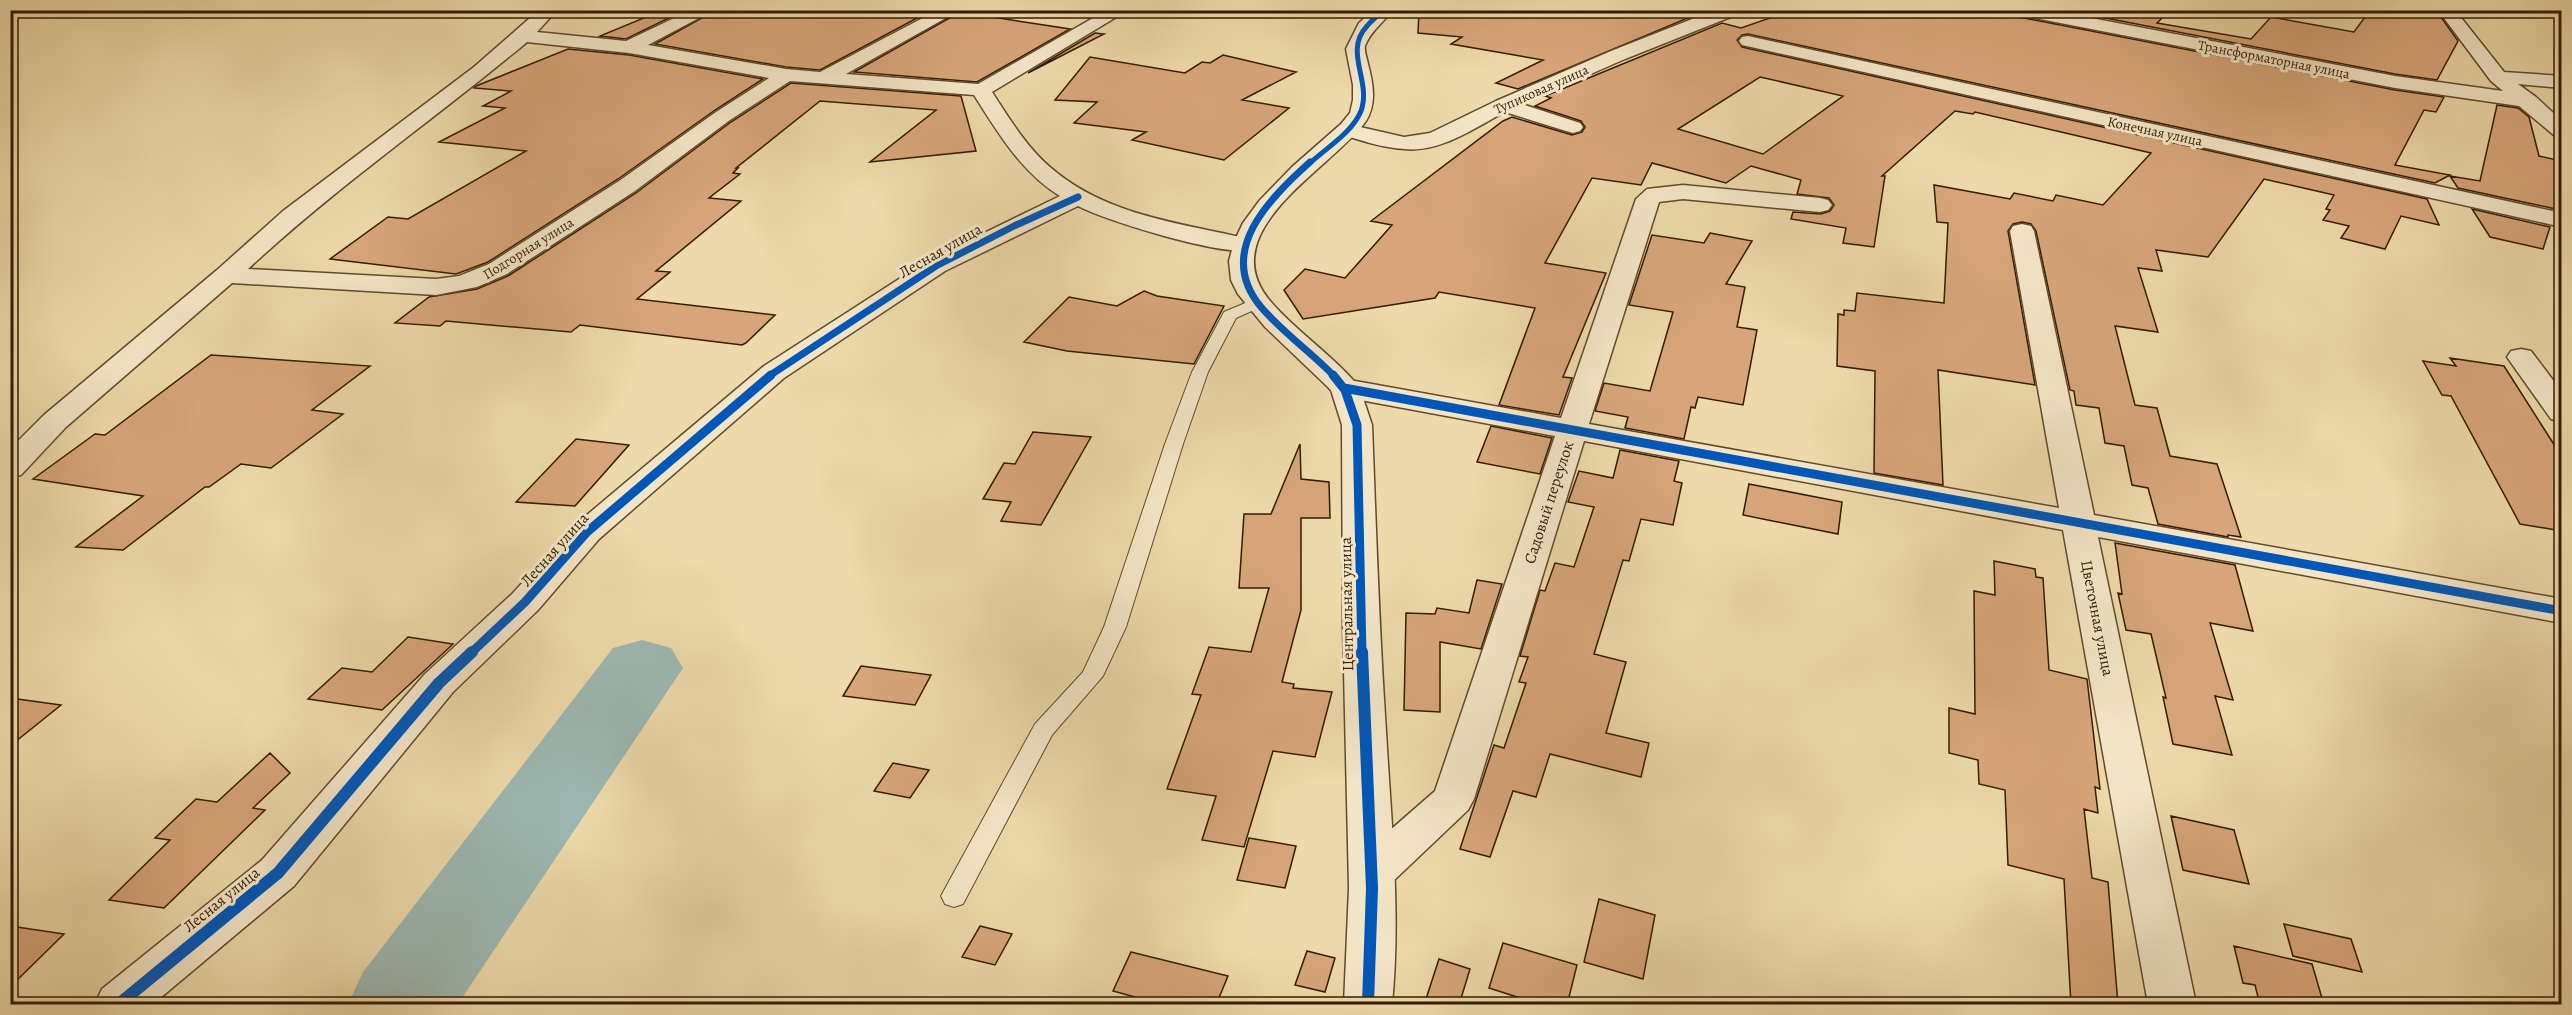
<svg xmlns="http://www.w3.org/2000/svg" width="2572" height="1015" font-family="Alegreya,serif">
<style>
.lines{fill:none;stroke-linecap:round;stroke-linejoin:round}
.river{fill:#9cb8b2;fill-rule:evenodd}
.building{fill:#d7a579;stroke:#331b01;stroke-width:1.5;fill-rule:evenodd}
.service-casing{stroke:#624a2b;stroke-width:2}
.minor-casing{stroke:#624a2b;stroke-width:3}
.tertiary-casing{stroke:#624a2b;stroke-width:3}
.service{fill:#f3e6c7;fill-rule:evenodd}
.minor{fill:#f3e6c7;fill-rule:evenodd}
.tertiary{fill:#f3e6c7;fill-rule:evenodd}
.cycleway-far3-casing{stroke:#f3e6c7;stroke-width:8}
.cycleway-far2-casing{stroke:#f3e6c7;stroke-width:10}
.cycleway-far1-casing{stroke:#f3e6c7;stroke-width:13}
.cycleway-casing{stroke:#f3e6c7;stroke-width:16}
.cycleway-far3{stroke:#0057b8;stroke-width:5}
.cycleway-far2{stroke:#0057b8;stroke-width:7}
.cycleway-far1{stroke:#0057b8;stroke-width:9}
.cycleway{stroke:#0057b8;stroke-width:12}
.labels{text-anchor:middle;stroke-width:6;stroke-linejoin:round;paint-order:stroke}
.far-street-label{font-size:14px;fill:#331b01;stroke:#f3e6c7}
.street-label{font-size:16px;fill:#331b01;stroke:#f3e6c7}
</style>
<rect width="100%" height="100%" fill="#edd9a9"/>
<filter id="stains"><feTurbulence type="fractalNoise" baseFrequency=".00333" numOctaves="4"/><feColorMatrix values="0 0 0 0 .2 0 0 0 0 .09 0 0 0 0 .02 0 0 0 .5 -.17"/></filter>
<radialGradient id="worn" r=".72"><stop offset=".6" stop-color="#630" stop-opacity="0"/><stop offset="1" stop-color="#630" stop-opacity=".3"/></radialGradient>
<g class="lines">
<path class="river" d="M642,640L671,648L683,668L458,1004H348L363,972L613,648Z"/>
</g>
<path class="building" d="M663,10H685L626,39L600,36Z
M716,10H932L820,70L786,67L655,44Z
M1419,10H1676L1695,15L1518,89L1496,83L1543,60L1451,44L1462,37L1418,33Z
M1793,10H2009L2019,17L2395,90L2444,97L2436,112L2424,110L2395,165L2450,175L2435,183L1748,34L1742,35L1737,40L1742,47L2427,199L2439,225L2401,216L2385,249L2341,238L2349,226L2323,220L2330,210L2326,209L2334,195L2264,179L2208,257L2156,250L2162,271L2138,268L2158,332L2115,326L2135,405L2157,408L2170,456L2217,464L2241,537L2228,535V537L2158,524L2148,488L2132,485L2124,446L2105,443L2099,408L2076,405L2074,391L2070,390L2036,231L2031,224L2022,222L2013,224L2008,231L2035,385L1938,370L1943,485L1874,473L1875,371L1837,366L1838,314L1844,315V310L1855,311L1857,293L1944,303L1948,223L1937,222L1934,185L2010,199L2014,193L2053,201L2056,195L2103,205L2151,153L1975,112L1973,114L1955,111L1882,176H1885L1874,247L1843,243L1846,228L1791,219L1793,212L1821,214L1830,211L1834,205L1829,198L1797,194L1801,180L1751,166L1726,183L1652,163L1641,185L1592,178L1545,263L1606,273L1563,377L1572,378L1559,415L1499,405L1535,308L1439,292L1435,298L1303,319L1284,290L1305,269L1345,278L1392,225L1371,221L1503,121L1512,117L1572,135L1582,132L1585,127L1581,121L1535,106L1551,98L1545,96L1722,23L1741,28ZM1760,77L1843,96L1763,154L1678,129Z
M2064,10H2170L2157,23L2251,39L2271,17L2354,32L2368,13L2387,16L2391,10H2436L2458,41L2437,80L2395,74Z
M960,12L1070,29L977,82L854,72Z
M1095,33L1104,34L1028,73Z
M568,49L629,55L763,79L715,110L618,179L488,262L456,274L330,259L388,217L408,219L526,151L439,142L505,108L483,106L511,91L474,88L476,86Z
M1223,55L1296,72L1242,100L1289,108L1224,160L1132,140L1146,132L1074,123L1097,102L1055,100L1090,57L1185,73L1202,62L1210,63Z
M791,83L961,96L976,151L870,162L936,110L820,101L736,168H738L733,173L740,174L709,198L741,201L656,271L670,272L637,299L775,315L746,343L742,345L580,325L571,332L446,321L440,326L395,323L429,297L477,289L508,276L636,193L731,122Z
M2497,105L2518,108L2529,117L2539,156L2562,161L2556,209L2458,188L2450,176L2480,181Z
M2472,209L2550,227L2543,249L2490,237Z
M1710,233L1752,241L1726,284L1745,287L1737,327L1757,330L1743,405L1698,397L1695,408L1691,407L1684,439L1625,428L1628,417L1595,411L1604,383L1650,391L1673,312L1629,305L1652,235L1704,243Z
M1144,291L1157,296L1224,306L1194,364L1067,351L1024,342L1069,297L1117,306Z
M211,355L370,366L312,410L343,414L271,468L241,464L209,487H205L123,550L76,547L143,496L33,479L95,434L105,435Z
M2450,358L2504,366L2562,457V531L2520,524L2451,396L2442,395L2423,361L2456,366Z
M1491,426L1552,438L1540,474L1477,462Z
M1033,432L1091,437L1041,525L1001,521L1011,502L983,499L1004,463L1015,464Z
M576,439L629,445L575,506L516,502Z
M1300,444L1301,479L1329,482L1330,518H1301V610L1282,682L1294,684L1293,688L1332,692L1315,757L1273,751L1244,847L1202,840L1216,796L1167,789L1201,695L1192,694L1209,647L1251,652L1269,588H1239L1244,514H1271Z
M1620,450L1679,461L1674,481L1682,483L1673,525L1641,519L1629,561L1623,560L1594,654L1626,662L1606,733L1649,743L1641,777L1550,754L1536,797L1513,791L1490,857L1460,849L1494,745L1504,748L1526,683L1519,682L1528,657L1520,656L1540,590L1545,591L1555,563L1574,567L1594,507L1568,502L1579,471L1613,478Z
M1749,484L1842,502L1838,534L1743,515Z
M2115,543L2235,565L2253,631L2210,623L2233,700L2215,696L2232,755L2173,744L2163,697L2166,698L2151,634L2126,630L2118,593L2122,594Z
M1994,561L2035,569L2036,577L2043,578L2049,670L2087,679L2100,789L2095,787L2098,813L2084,809L2092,878L2108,882L2118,1005H2071L2064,879L2008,865L2005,790L1979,784L1978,760L1949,753V708L1975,714L1974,591L1995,595Z
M1477,580L1502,584L1481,649L1440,642V712L1404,710L1406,613L1435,614L1437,608L1469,613Z
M408,637L453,644L382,710L308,699L342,668L372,672Z
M861,666L931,675L915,705L843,696Z
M10,698L61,705L10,746Z
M270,753L290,773L253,808L265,810L164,908L109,900L170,840L155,838L196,799L217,802Z
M893,763L929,770L910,798L874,791Z
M2171,816L2234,830L2249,884L2183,870Z
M1249,838L1296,846L1285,888L1237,880Z
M1599,899L1655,915L1643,979L1584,962Z
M2284,924L2351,939L2362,972L2293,956Z
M10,926L64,934L10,987Z
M980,926L1012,934L995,965L962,957Z
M1503,943L1577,965L1567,1005H1542L1489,988Z
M2234,946L2312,964L2324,1005H2260L2255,985L2243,983Z
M1307,951L1335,958L1325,992L1295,985Z
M1131,952L1228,976L1216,1005H1164L1113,991Z
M1439,959L1470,969L1459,1005H1424Z"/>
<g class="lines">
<defs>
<path id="service" d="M1257,298L1265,303L1263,306L1236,318L1208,372L1183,444L1126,627L1103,676L1052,735L963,904L954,907L945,904L941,896L1035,724L1083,672L1104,627L1165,444L1192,372L1224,312Z"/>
<path id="minor" d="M539,10H557L537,32L626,41L691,10H714L648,45L786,69L820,72L938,10H960L846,74L978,84L1107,10H1128L992,92C1009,118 1027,148 1051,168C1108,217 1183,223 1253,240L1256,245L1253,250C1224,257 1106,221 1078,206L945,271L784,378L599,539L538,610L453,692L294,886L153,1004H95L102,989L262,860L425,674L512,594L575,525L764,366L927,261L1060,196C1022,173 998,133 974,95L790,81L730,120L635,191L507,274L477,287L436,295L232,283L66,427L21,475L10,477V449L44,415L217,270L283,211L474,67ZM527,42L629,53L769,78L716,112L619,181L489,264L459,276L436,279L248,269C336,187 435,119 527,42Z
M1715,10H1740L1738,14L1625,59L1522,104L1580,123L1583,127L1580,131L1573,133L1566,131L1505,112C1474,128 1440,153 1404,149C1383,148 1360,140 1340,134L1336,130L1340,126L1347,124L1404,137L1430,133L1496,101L1611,51Z
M2011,10H2049L2395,76L2503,91L2491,81L2438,10H2455L2504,72L2562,76V88L2518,84L2536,97L2562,121V138L2555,136L2519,106L2395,88L2019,15Z
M1748,36L2562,213V227L1742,45L1739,41L1742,37Z
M1683,185L1820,198L1828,200L1832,205L1828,210L1820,212L1683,199L1659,202L1589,424L2059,508L2010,231L2013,226L2022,224L2031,226L2034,231L2094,515L2562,599V623L2098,537L2196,1004H2148L2063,530L1584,441L1474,799L1468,810L1388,886L1372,891L1356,886L1350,873L1356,860L1435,791L1555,436L1344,397L1334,394L1329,388L1334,382L1344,379L1561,418L1636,199L1647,189Z
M2521,349L2531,351L2562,392V422L2551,419L2507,357L2511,351Z"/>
<path id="tertiary" d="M1373,10H1392C1383,24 1371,30 1365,46C1364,52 1367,58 1368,64C1373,83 1377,103 1366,121C1333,168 1209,231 1271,302C1295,330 1328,352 1353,380L1362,395L1372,425C1376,527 1379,629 1386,731C1391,821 1401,914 1392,1004H1344L1349,888L1343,627L1342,425L1331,390L1265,327L1238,294L1231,280L1229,261L1234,242L1243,223L1260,200L1292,167L1341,124L1350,113L1353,100V85L1346,49L1359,23Z"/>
</defs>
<use href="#service" class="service-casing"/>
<use href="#minor" class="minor-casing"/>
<use href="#tertiary" class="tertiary-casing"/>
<use href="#service" class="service"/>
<use href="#minor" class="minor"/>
<use href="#tertiary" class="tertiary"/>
<defs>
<path id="cycleway-far3" d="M1309,164C1326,148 1352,133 1361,111C1372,81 1343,52 1367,26C1372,20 1378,15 1384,10"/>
<path id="cycleway-far2" d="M1310,162C1269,199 1215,252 1261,307C1283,333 1311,352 1334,376
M769,376L936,266L1014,226L1078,197"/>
<path id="cycleway-far1" d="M1333,375L1345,390L1357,425L1362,654
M1344,388L2562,611
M470,654L525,602L587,532L771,375"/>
<path id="cycleway" d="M1362,652L1372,888L1368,1004
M119,1004L278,873L439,683L472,652"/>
</defs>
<use href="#cycleway-far3" class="cycleway-far3-casing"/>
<use href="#cycleway-far2" class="cycleway-far2-casing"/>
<use href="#cycleway-far1" class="cycleway-far1-casing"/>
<use href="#cycleway" class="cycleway-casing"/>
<use href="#cycleway-far3" class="cycleway-far3"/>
<use href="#cycleway-far2" class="cycleway-far2"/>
<use href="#cycleway-far1" class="cycleway-far1"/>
<use href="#cycleway" class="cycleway"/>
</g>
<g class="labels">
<g class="far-street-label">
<text transform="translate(2274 59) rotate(11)" y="5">Трансформаторная улица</text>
<text transform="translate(1541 89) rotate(-24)" y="5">Тупиковая улица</text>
<text transform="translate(2155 131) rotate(12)" y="5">Конечная улица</text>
<text transform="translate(528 248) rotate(-32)" y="5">Подгорная улица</text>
</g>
<g class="street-label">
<text transform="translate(940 250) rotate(-30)" y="6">Лесная улица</text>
<text transform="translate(1548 502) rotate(-72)" y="6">Садовый переулок</text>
<text transform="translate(554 549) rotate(-48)" y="6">Лесная улица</text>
<text transform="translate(1346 604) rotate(-91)" y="6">Центральная улица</text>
<text transform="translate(2098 618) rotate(79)" y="6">Цветочная улица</text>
<text transform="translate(221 899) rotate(-39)" y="6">Лесная улица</text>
</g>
</g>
<rect width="2572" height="1015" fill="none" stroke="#edd9a9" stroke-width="36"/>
<rect x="12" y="12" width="2548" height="991" fill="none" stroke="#331b01" stroke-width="3"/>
<rect x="18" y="18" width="2536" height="979" fill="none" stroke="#331b01" stroke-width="1.5"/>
<rect width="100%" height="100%" filter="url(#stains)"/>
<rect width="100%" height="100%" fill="url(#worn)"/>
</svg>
